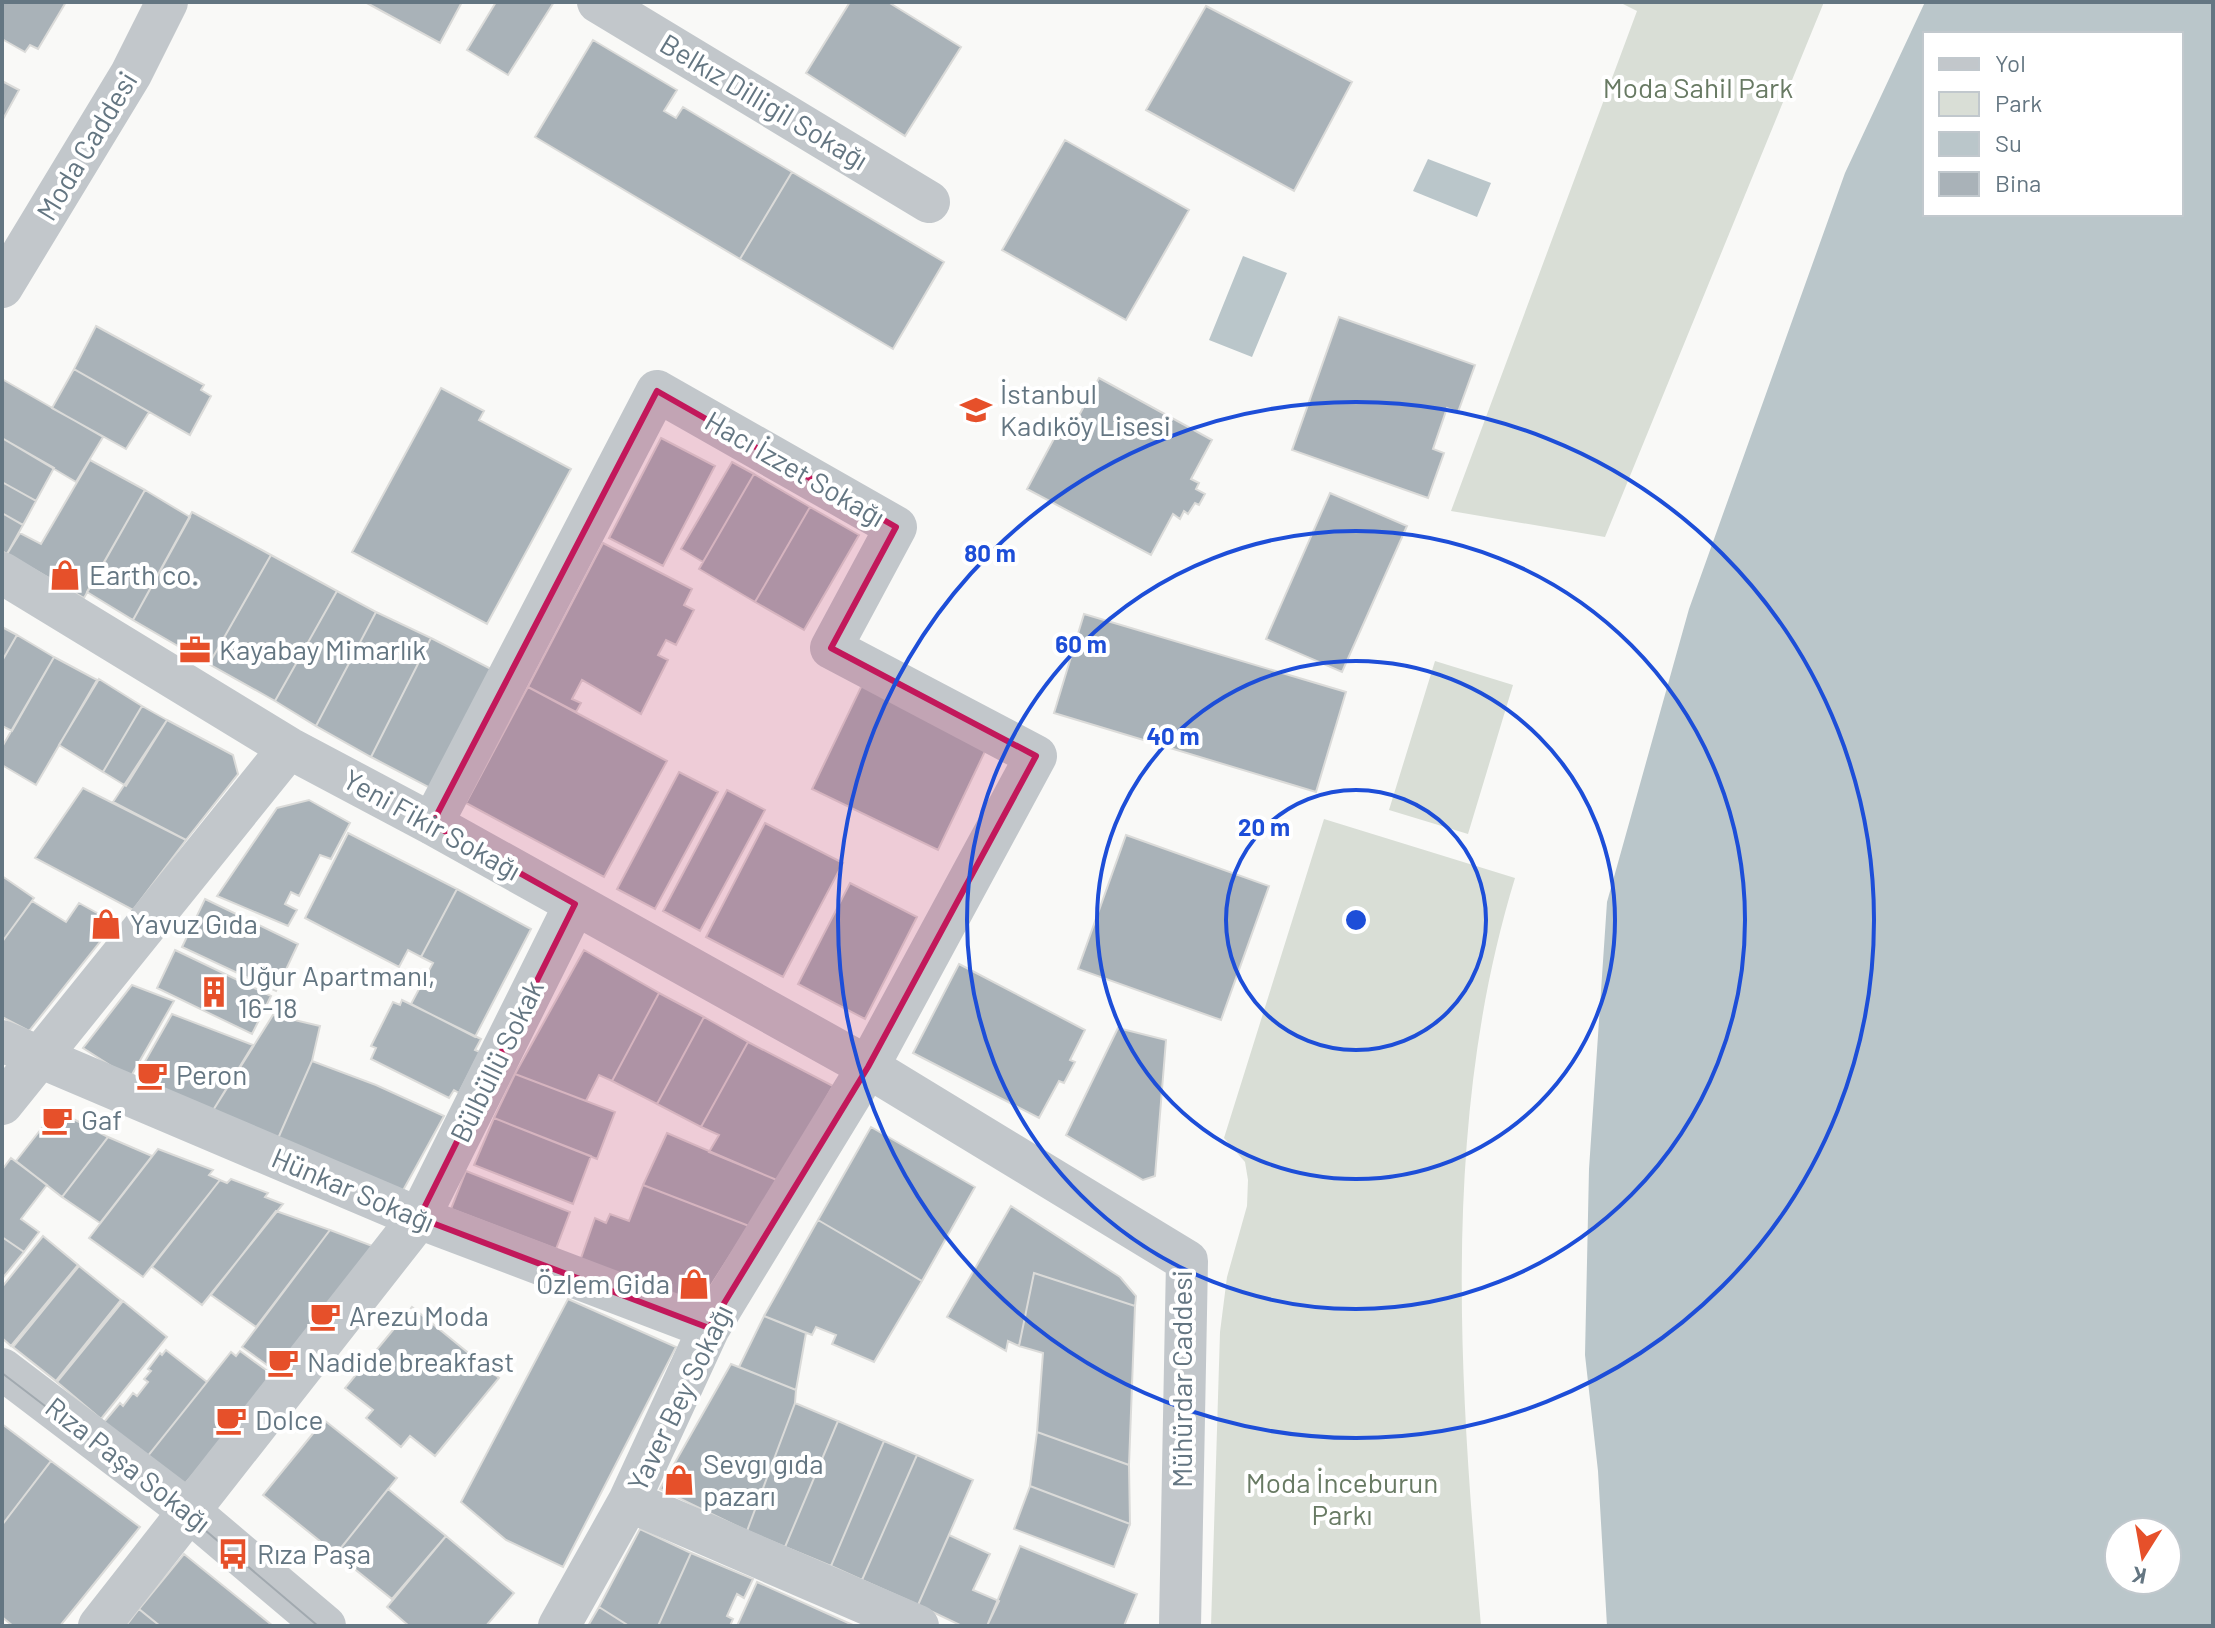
<svg xmlns="http://www.w3.org/2000/svg" width="2215" height="1628" font-family="Barlow,sans-serif">
<style>
.green{fill:#d9ded6}
.water{fill:#bac6ca;fill-rule:evenodd}
.building{fill:#a9b2b8;stroke:#dbdbd9;stroke-width:2}
.lines{fill:none;stroke-linecap:round;stroke-linejoin:round}
.minor{stroke:#c2c7cb;stroke-width:42}
.tram{stroke:#a1a9af;stroke-width:2}
.marked{fill:#c2185b;fill-opacity:0.2;stroke:#c2185b;stroke-width:6;stroke-linejoin:round}
.ring{fill:none;stroke:#1d4ed8;stroke-width:4}
.labels{text-anchor:middle;stroke-width:8;stroke-linejoin:round;paint-order:stroke}
.park-label{font-size:28px;fill:#687a63;stroke:#fff}
.street-label{font-size:28px;fill:#647682;stroke:#fff}
.poi-label{font-size:28px;fill:#647682;stroke:#fff;text-anchor:start}
.centre{fill:#1d4ed8;stroke:#fff;stroke-width:4}
.ring-label{font-size:24px;text-anchor:middle;font-weight:bold;fill:#1d4ed8;stroke:#fff;stroke-width:8;stroke-linejoin:round;paint-order:stroke}
</style>
<rect width="100%" height="100%" fill="#f9f9f7"/>
<path class="green" d="M1619,2H1824L1605,537L1451,511L1637,11Z
M1435,661L1513,685L1468,834L1389,810Z
M1324,819L1515,878C1441,1120 1459,1377 1481,1626H1211L1220,1332L1227,1277L1247,1206L1248,1180L1245,1162L1224,1138Z"/>
<path class="water" d="M1925,2H2213V1626H1607L1598,1471L1585,1355L1589,1169L1607,902L1689,609L1845,173ZM1925,34H2181V214H1925ZM2119,1532H2167V1580H2119Z
M1428,159L1491,183L1477,217L1413,191Z
M1243,256L1287,273L1252,357L1209,340Z"/>
<path class="building" d="M2,2H66L38,49L30,45L25,52L2,39Z
M365,2H462L440,43Z
M496,2H554L508,75L467,50Z
M850,2H888L961,47L905,136L806,73Z
M1206,6L1352,82L1294,191L1146,110Z
M593,40L677,90L664,111L676,118L683,107L792,172L740,259L535,137Z
M2,81L19,90L2,121Z
M1065,140L1189,210L1126,320L1002,250Z
M792,172L944,262L893,349L740,259Z
M1339,317L1475,365L1458,412L1447,408L1433,449L1444,453L1428,498L1292,450Z
M96,326L204,385L201,390L211,396L190,435L74,369Z
M74,369L149,412L126,449L52,408Z
M1099,378L1212,440L1191,479L1199,483L1196,489L1205,494L1199,505L1195,503L1188,514L1184,511L1180,519L1173,514L1151,555L1027,489L1064,420L1074,425Z
M2,379L103,437L76,482L2,438Z
M441,388L484,411L479,420L571,469L487,624L352,552Z
M2,438L54,468L36,501L2,482Z
M661,438L715,466L663,566L609,538Z
M90,460L145,490L84,598L7,554L20,533L41,544Z
M732,462L754,474L703,562L681,549Z
M754,474L810,507L755,602L699,569Z
M2,482L36,501L23,525L2,513Z
M145,490L190,517L133,620L87,592Z
M1330,493L1407,526L1342,672L1266,639Z
M810,507L859,535L804,630L755,602Z
M192,512L271,555L209,664L133,620Z
M2,513L23,525L7,554L2,551Z
M603,543L692,589L684,605L694,610L676,645L666,640L658,655L668,660L641,714L582,680L572,699L581,703L576,712L528,687Z
M271,555L337,591L275,701L209,664Z
M337,591L376,612L316,726L275,701Z
M376,612L431,638L371,757L316,726Z
M1084,614L1346,692L1316,792L1054,713Z
M2,627L17,635L2,661Z
M17,635L54,657L12,731L2,726V661Z
M431,638L493,670L432,789L371,757Z
M54,657L97,680L36,785L2,765V747Z
M99,679L142,706L103,772L59,745Z
M862,685L988,745L938,850L812,789Z
M528,687L667,761L604,877L466,803Z
M142,706L167,720L126,786L103,772Z
M167,720L233,755L238,774L186,840L113,802Z
M679,772L718,792L655,909L617,889Z
M83,788L186,840L133,910L35,858Z
M727,790L765,810L700,931L663,911Z
M309,800L350,823L331,859L320,855L299,896L291,892L285,904L297,910L288,926L217,896L277,808Z
M765,823L843,863L783,977L706,937Z
M348,833L457,889L421,957L408,950L399,967L305,918Z
M1126,835L1269,886L1221,1020L1078,969Z
M2,876L34,898L2,942Z
M850,883L917,917L865,1019L798,984Z
M457,889L531,929L475,1037L411,1004L433,963L421,957Z
M205,899L298,944L276,991L182,947Z
M32,901L66,922L79,903L115,923L29,1031L2,1017V942Z
M175,950L271,996L252,1034L157,988Z
M584,950L659,993L612,1081L599,1075L586,1101L515,1074Z
M959,964L1085,1030L1070,1060L1075,1062L1064,1083L1059,1081L1039,1118L913,1053Z
M132,985L174,1001L130,1078L83,1048Z
M659,993L704,1017L657,1104L612,1081Z
M402,1000L481,1039L475,1050L480,1052L459,1093L454,1090L449,1098L371,1059L376,1048L371,1046L393,1002L400,1005Z
M172,1014L253,1045L212,1112L135,1079Z
M273,1015L320,1026L312,1061L276,1143L212,1112Z
M704,1017L748,1042L701,1127L657,1104Z
M1118,1028L1166,1040L1155,1176L1143,1180L1066,1135Z
M748,1042L833,1086L779,1181L709,1152L719,1135L701,1127Z
M312,1061L376,1085L444,1116L401,1194L276,1143Z
M515,1074L615,1112L597,1159L494,1118Z
M56,1110L108,1137L62,1197L16,1161Z
M494,1118L591,1156L573,1204L474,1165Z
M871,1127L975,1187L922,1281L818,1220Z
M667,1133L779,1181L749,1226L643,1185Z
M108,1137L152,1156L100,1223L62,1197Z
M158,1149L213,1170L209,1175L220,1180L143,1277L89,1238Z
M11,1158L47,1185L21,1219L39,1232L24,1252L2,1237V1170Z
M466,1171L570,1212L556,1249L451,1209Z
M231,1179L268,1193L265,1197L283,1204L202,1305L152,1267L220,1180L227,1183Z
M643,1185L749,1226L699,1304L580,1261L595,1218L606,1223L610,1214L629,1221Z
M1011,1206L1120,1277L1136,1296L1135,1306L1034,1273L1019,1346L1008,1341L1006,1351L947,1317Z
M276,1211L330,1230L256,1327L211,1295Z
M818,1220L922,1281L874,1362L832,1344L836,1335L816,1327L812,1335L764,1316Z
M330,1230L375,1247L281,1375L242,1347Z
M43,1236L78,1265L11,1346L2,1338V1287Z
M2,1237L24,1252L2,1279Z
M79,1266L121,1300L56,1381L13,1347Z
M1034,1273L1135,1306L1129,1465L1037,1432L1043,1353L1019,1346Z
M568,1299L676,1347L563,1567L506,1540L461,1502Z
M123,1301L167,1337L101,1419L57,1382Z
M412,1307L499,1378L435,1456L410,1436L401,1447L366,1418L373,1410L345,1388Z
M764,1316L806,1333L796,1390L739,1367Z
M166,1350L207,1382L147,1457L104,1422L120,1403L123,1406L133,1393L137,1396L148,1382L144,1379L151,1371L148,1369L160,1353L162,1355Z
M240,1351L277,1378L184,1485L147,1457L231,1352L236,1356Z
M731,1364L796,1390L795,1403L747,1531L660,1489Z
M795,1403L838,1421L785,1547L747,1531Z
M324,1420L397,1478L336,1554L263,1495Z
M838,1421L884,1441L831,1566L785,1547Z
M2,1424L51,1461L2,1525Z
M1037,1432L1129,1465L1130,1524L1030,1486Z
M884,1441L917,1455L862,1580L831,1566Z
M917,1455L973,1480L918,1605L862,1580Z
M51,1461L140,1527L60,1626H13L2,1617V1525Z
M1030,1486L1130,1524L1114,1567L1014,1529Z
M388,1489L446,1536L392,1599L336,1554Z
M640,1529L691,1553L658,1626H629L599,1607Z
M949,1535L990,1554L973,1590L999,1601L987,1626H962L918,1605Z
M446,1536L514,1593L486,1626H409L387,1607Z
M1020,1546L1137,1594L1124,1626H987Z
M691,1553L753,1579L744,1598L737,1594L727,1616L733,1619L730,1626H658Z
M184,1554L273,1626H160L139,1609Z
M757,1582L855,1626H737Z
M599,1607L629,1626H588Z
M139,1609L160,1626H126Z"/>
<g class="lines">
<path class="minor" d="M598,2L929,202
M2,287L131,74L167,2
M2,573L289,748L432,824L868,1067L1187,1261L1180,1626
M432,824L657,391L896,527L831,648L1036,756L868,1067L709,1328L629,1501L559,1626
M2,1041L419,1218L709,1328
M2,1104L289,748
M2,1369L189,1511L325,1626
M629,1501L918,1626
M99,1626L419,1218L575,904"/>
<path class="tram" d="M2,1373L186,1514L318,1626"/>
</g>
<path class="marked" d="M657,391L896,527L831,648L1036,756L868,1067L709,1328L419,1218L575,904L432,824Z"/>
<g class="ring">
<circle cx="1356" cy="920" r="130"/>
<circle cx="1356" cy="920" r="259"/>
<circle cx="1356" cy="920" r="389"/>
<circle cx="1356" cy="920" r="518"/>
</g>
<defs>
<symbol id="school-bare" viewBox="-9 -9 18 18"><path d="M0-5L7-2L0 1L-7-2ZM-4 1L0 2.5L4 1V4Q0 6-4 4Z" fill="#e6502a" stroke="#fff" stroke-width="2.5" paint-order="stroke"/></symbol>
<symbol id="shop-bare" viewBox="-9 -9 18 18"><path d="M-5-2.5h2.3a2.7 3.5 0 0 1 5.4 0H5L5.5 6h-11ZM-1.5-2.5h3a1.5 2.3 0 0 0-3 0Z" fill="#e6502a" stroke="#fff" stroke-width="2.5" paint-order="stroke"/></symbol>
<symbol id="office-bare" viewBox="-9 -9 18 18"><path d="M-6-3h4V-5.5h4V-3h4V5H-6ZM-1-4.5V-3h2v-1.5ZM-6 0V1H6V0Z" fill="#e6502a" stroke="#fff" stroke-width="2.5" paint-order="stroke"/></symbol>
<symbol id="building-bare" viewBox="-9 -9 18 18"><path d="M-4-6H4V6H1V3H-1V6H-4ZM-2.5-4.3h1.7v1.8h-1.7ZM.8-4.3h1.7v1.8H.8ZM-2.5-1h1.7V.8h-1.7ZM.8-1h1.7V.8H.8Z" fill="#e6502a" stroke="#fff" stroke-width="2.5" paint-order="stroke"/></symbol>
<symbol id="cafe-bare" viewBox="-9 -9 18 18"><path d="M-5.5-4.5H6V0H3Q3 3.5 0 3.5H-2.5Q-5.5 3.5-5.5 0ZM3-3.2v2h1.7v-2ZM-6 4.5H4V6H-6Z" fill="#e6502a" stroke="#fff" stroke-width="2.5" paint-order="stroke"/></symbol>
<symbol id="bus-bare" viewBox="-9 -9 18 18"><path d="M-5-6H5V4H4V6H2V4H-2V6H-4V4H-5ZM-3.5-4V0h7V-4ZM-3.5 1.2v1.5H-2V1.2ZM2 1.2v1.5H3.5V1.2Z" fill="#e6502a" stroke="#fff" stroke-width="2.5" paint-order="stroke"/></symbol>
</defs>
<g fill-rule="evenodd">
<use href="#school-bare" x="954" y="388" width="44" height="44"/>
<use href="#shop-bare" x="43" y="553" width="44" height="44"/>
<use href="#office-bare" x="173" y="628" width="44" height="44"/>
<use href="#shop-bare" x="84" y="902" width="44" height="44"/>
<use href="#building-bare" x="192" y="970" width="44" height="44"/>
<use href="#cafe-bare" x="130" y="1053" width="44" height="44"/>
<use href="#cafe-bare" x="35" y="1098" width="44" height="44"/>
<use href="#shop-bare" x="672" y="1262" width="44" height="44"/>
<use href="#cafe-bare" x="303" y="1294" width="44" height="44"/>
<use href="#cafe-bare" x="261" y="1340" width="44" height="44"/>
<use href="#cafe-bare" x="209" y="1398" width="44" height="44"/>
<use href="#shop-bare" x="657" y="1458" width="44" height="44"/>
<use href="#bus-bare" x="211" y="1532" width="44" height="44"/>
</g>
<g class="labels">
<g class="park-label">
<text x="1698" y="98">Moda Sahil Park</text>
<text x="1342" y="1493">Moda İnceburun<tspan x="1342" dy="32">Parkı</tspan></text>
</g>
<g class="street-label">
<text transform="translate(764 102) rotate(31)" y="10">Belkız Dilligil Sokağı</text>
<text transform="translate(87 146) rotate(-59)" y="10">Moda Caddesi</text>
<text transform="translate(795 469) rotate(30)" y="10">Hacı İzzet Sokağı</text>
<text transform="translate(432 825) rotate(29)" y="10">Yeni Fikir Sokağı</text>
<text transform="translate(497 1061) rotate(-64)" y="10">Bülbüllü Sokak</text>
<text transform="translate(353 1190) rotate(23)" y="10">Hünkar Sokağı</text>
<text transform="translate(1182 1379) rotate(-90)" y="10">Mühürdar Caddesi</text>
<text transform="translate(680 1398) rotate(-64)" y="10">Yaver Bey Sokağı</text>
<text transform="translate(128 1465) rotate(38)" y="10">Rıza Paşa Sokağı</text>
</g>
<g class="poi-label">
<text x="1000" y="404">İstanbul<tspan x="1000" dy="32">Kadıköy Lisesi</tspan></text>
<text x="89" y="585">Earth co.</text>
<text x="219" y="660">Kayabay Mimarlık</text>
<text x="130" y="934">Yavuz Gıda</text>
<text x="238" y="986">Uğur Apartmanı,<tspan x="238" dy="32">16-18</tspan></text>
<text x="176" y="1085">Peron</text>
<text x="81" y="1130">Gaf</text>
<text x="670" y="1294" text-anchor="end">Özlem Gida</text>
<text x="349" y="1326">Arezu Moda</text>
<text x="307" y="1372">Nadide breakfast</text>
<text x="255" y="1430">Dolce</text>
<text x="703" y="1474">Sevgı gıda<tspan x="703" dy="32">pazarı</tspan></text>
<text x="257" y="1564">Rıza Paşa</text>
</g>
</g>
<circle cx="1356" cy="920" r="12" class="centre"/>
<g class="ring-label">
<text x="990" y="562">80 m</text>
<text x="1081" y="653">60 m</text>
<text x="1173" y="745">40 m</text>
<text x="1264" y="836">20 m</text>
</g>
<rect width="2215" height="1628" fill="none" stroke="#647682" stroke-width="8"/>
<rect x="1923" y="32" width="260" height="184" fill="#ffffff" stroke="#c1c8cd" stroke-width="2"/>
<rect x="1939" y="58" width="40" height="12" fill="#c2c7cb" stroke="#c1c8cd" stroke-width="2"/>
<text x="1995" y="72" font-size="24" fill="#647682">Yol</text>
<rect x="1939" y="92" width="40" height="24" fill="#d9ded6" stroke="#c1c8cd" stroke-width="2"/>
<text x="1995" y="112" font-size="24" fill="#647682">Park</text>
<rect x="1939" y="132" width="40" height="24" fill="#bac6ca" stroke="#c1c8cd" stroke-width="2"/>
<text x="1995" y="152" font-size="24" fill="#647682">Su</text>
<rect x="1939" y="172" width="40" height="24" fill="#a9b2b8" stroke="#c1c8cd" stroke-width="2"/>
<text x="1995" y="192" font-size="24" fill="#647682">Bina</text>
<g transform="translate(2143 1556) rotate(191)"><circle r="38" fill="#ffffff" stroke="#c1c8cd" stroke-width="2"/>
<path d="M0-6L14 30L0 20L-14 30Z" fill="#e6502a"/>
<text y="-12" font-size="22" font-weight="bold" text-anchor="middle" fill="#647682">K</text>
</g>
</svg>
